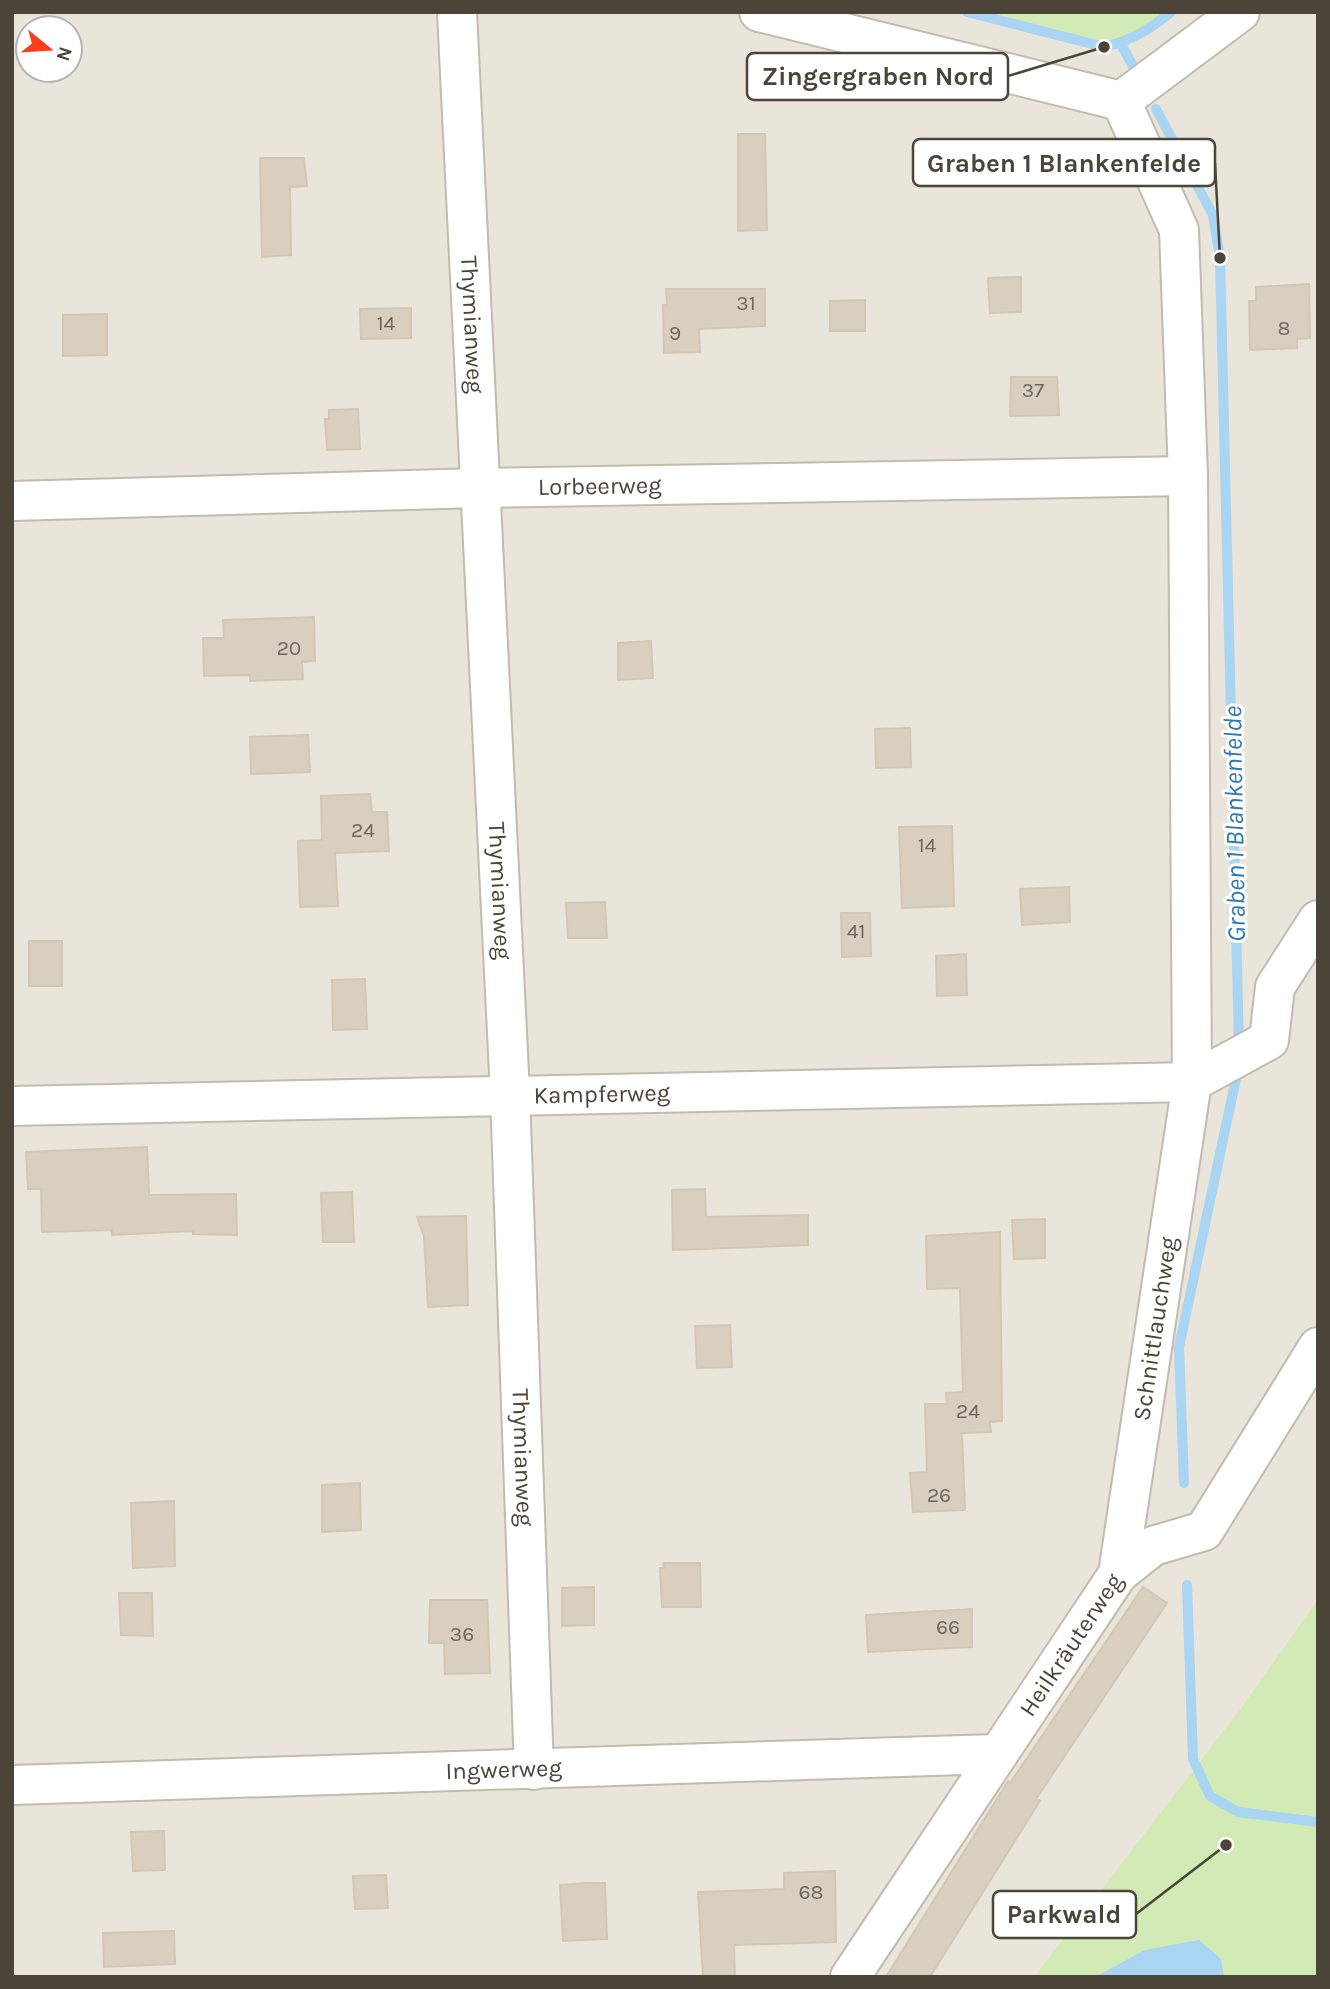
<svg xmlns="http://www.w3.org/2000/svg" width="1330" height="1989" font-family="Karla,sans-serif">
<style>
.residential{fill:#eae5da;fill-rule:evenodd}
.green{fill:#d2eab5}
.water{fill:#a9d4f2}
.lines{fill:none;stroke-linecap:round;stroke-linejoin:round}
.stream{stroke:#a9d4f2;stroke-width:10}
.building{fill:#d8cfc1;stroke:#d3c7b4;stroke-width:2}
.minor-casing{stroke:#c2bbae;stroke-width:42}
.minor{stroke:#fff;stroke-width:38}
.labels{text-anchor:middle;stroke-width:6;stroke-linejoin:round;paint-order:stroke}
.number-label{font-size:21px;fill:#6e675b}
.street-label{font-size:24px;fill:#4b4439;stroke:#fff}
.water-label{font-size:26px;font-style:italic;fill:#2e7ab2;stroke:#fff}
.leader{fill:none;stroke:#4b4439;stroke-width:2.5}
.callout-dot{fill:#4b4439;stroke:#fff;stroke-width:2.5}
.callout{fill:#fff;stroke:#4b4439;stroke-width:2.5}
.callout-label{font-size:26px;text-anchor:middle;font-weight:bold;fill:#4b4439}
</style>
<rect width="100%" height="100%" fill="#f6f3ec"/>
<path class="residential" d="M12,12H967L1104,47L1147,31L1171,12H1318V1599L1241,1708L1034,1977H12ZM28,28H70V70H28Z"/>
<path class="green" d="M967,12H1171C1150,29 1131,41 1104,47Z
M1318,1599V1977H1034L1241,1708Z"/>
<path class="water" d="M1199,1940L1221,1959L1224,1977H1095L1145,1950Z"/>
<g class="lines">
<path class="stream" d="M967,12L1104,47C1131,41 1150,29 1171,12
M1121,44L1134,68
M1156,109L1213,215L1220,258L1239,1047
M1184,1483L1179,1347L1238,1069
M1187,1585L1193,1759L1210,1796L1238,1812L1318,1822"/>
</g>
<path class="building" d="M738,134H765L767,230L738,231Z
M260,158H304L307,186L290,187L291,255L262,257Z
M1021,277V312L990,313L988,278Z
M1309,284L1310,338L1297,339V348L1250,350L1249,301H1256V287Z
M666,289H765V326L699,329L700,352L664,353L663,305H667Z
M865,300V331H830V301Z
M411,308V338L361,339L360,309Z
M107,314V355L63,356V315Z
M1011,377H1057L1059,415L1010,416Z
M358,409L360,449L327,450L325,419H329V410Z
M314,617L315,661L302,662L303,679L250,681V675L204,676L203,638H224L223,620Z
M651,641L653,678L618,680V643Z
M910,728L911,767L876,768L875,729Z
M308,735L310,772L251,774L250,737Z
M370,794L372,812H387L389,851L335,853L338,906L300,907L298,841L322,840L321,796Z
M952,826L954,906L902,908L899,827Z
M1069,887L1070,922L1022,925L1020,889Z
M605,902L607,938H568L566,903Z
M841,913H870L871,956L842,957Z
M29,941H62V986H29Z
M966,954L967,995L937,996L936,956Z
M365,979L367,1029L333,1030L332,980Z
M147,1147L149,1195L236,1194L237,1235L193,1234V1231L112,1235V1230L42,1232L41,1189H28L26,1152Z
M705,1189L706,1217L808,1215V1245L673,1250L672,1190Z
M352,1192L354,1242H323L321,1193Z
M466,1216L468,1305L428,1307L424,1236L417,1217Z
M1045,1219V1258L1014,1259L1012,1220Z
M1000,1232L1002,1421L990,1422L991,1432L962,1433L965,1510L913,1512L910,1473L927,1472L925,1404H947L946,1393L963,1392L960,1288L927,1289L926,1236Z
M730,1325L732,1367L697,1368L695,1326Z
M360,1483L361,1530L322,1532V1485Z
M174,1501L175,1566L133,1568L131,1503Z
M663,1563H700L701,1607H662L660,1568H664Z
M594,1587V1625L562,1626V1588Z
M1143,1587L1167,1603L1036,1799L1040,1801L930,1977H886L1008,1781L1010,1783Z
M119,1593H152L153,1636L121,1635Z
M430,1600H487L490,1673L445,1674L444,1643H429Z
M972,1609V1647L868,1652L866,1615Z
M164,1831L165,1870L133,1871L131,1832Z
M835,1871L836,1942L734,1945L735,1977H703L698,1892L784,1889V1873Z
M386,1875L388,1908L355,1909L353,1876Z
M587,1883H605L607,1939L563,1941L560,1885Z
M174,1931L175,1964L104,1967L103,1933Z"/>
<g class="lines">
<defs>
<g id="minor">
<path id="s1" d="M457,12L510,1094L534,1770"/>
<path d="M759,12L1121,101L1240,12"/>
<path id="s2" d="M12,501L480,488L1188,476"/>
<path id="s3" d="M12,1106L1192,1082L1269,1040L1275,987L1318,920"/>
<path id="s4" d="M1118,1574L1192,1082L1188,476L1179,230L1121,101"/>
<path id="s5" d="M12,1785L996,1754"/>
<path id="s6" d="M850,1977L1118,1574L1153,1546L1204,1531L1318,1347"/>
</g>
</defs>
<use href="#minor" class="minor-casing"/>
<use href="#minor" class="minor"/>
</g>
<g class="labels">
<g class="number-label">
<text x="746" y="310">31</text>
<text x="386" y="330">14</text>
<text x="1284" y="335">8</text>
<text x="675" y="340">9</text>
<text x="1033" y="397">37</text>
<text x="289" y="655">20</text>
<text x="363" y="837">24</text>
<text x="927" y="852">14</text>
<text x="856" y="938">41</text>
<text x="968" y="1418">24</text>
<text x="939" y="1502">26</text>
<text x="948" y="1634">66</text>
<text x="462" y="1641">36</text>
<text x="811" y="1899">68</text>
</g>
<g class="street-label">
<text dy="8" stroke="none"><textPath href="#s1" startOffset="313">Thymianweg</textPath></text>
<text dy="8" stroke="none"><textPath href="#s2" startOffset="588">Lorbeerweg</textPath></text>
<text dy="8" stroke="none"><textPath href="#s1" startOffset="880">Thymianweg</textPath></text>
<text dy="8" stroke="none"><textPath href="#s3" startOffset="590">Kampferweg</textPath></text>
<text dy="8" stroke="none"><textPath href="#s4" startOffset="248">Schnittlauchweg</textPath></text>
<text dy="8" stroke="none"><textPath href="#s1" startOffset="1447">Thymianweg</textPath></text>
<text dy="8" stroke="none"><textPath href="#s6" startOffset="399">Heilkräuterweg</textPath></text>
<text dy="8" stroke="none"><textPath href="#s5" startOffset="492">Ingwerweg</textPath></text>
</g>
<g class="water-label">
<text transform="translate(1234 824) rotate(-91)" y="9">Graben 1 Blankenfelde</text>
</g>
</g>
<path class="leader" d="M1104 47L1008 76M1220 258L1215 163M1226 1845L1136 1914"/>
<g class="callout-dot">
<circle cx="1104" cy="47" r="7"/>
<circle cx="1220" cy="258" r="7"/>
<circle cx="1226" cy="1845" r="7"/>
</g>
<g class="callout">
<rect x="747" y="53" width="261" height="47" rx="7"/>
<rect x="913" y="139" width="302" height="47" rx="7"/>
<rect x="993" y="1891" width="143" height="47" rx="7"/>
</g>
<g class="callout-label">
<text x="878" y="85">Zingergraben Nord</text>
<text x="1064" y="172">Graben 1 Blankenfelde</text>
<text x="1064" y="1923">Parkwald</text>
</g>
<rect width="1330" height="1989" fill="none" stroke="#4b4439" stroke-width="28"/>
<g transform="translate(49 49) rotate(108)"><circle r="33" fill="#ffffff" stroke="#b7b4b0" stroke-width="2"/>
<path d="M0-5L12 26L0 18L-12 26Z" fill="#fc3f1d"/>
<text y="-10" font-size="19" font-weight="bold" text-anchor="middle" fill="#4b4439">N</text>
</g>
</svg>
